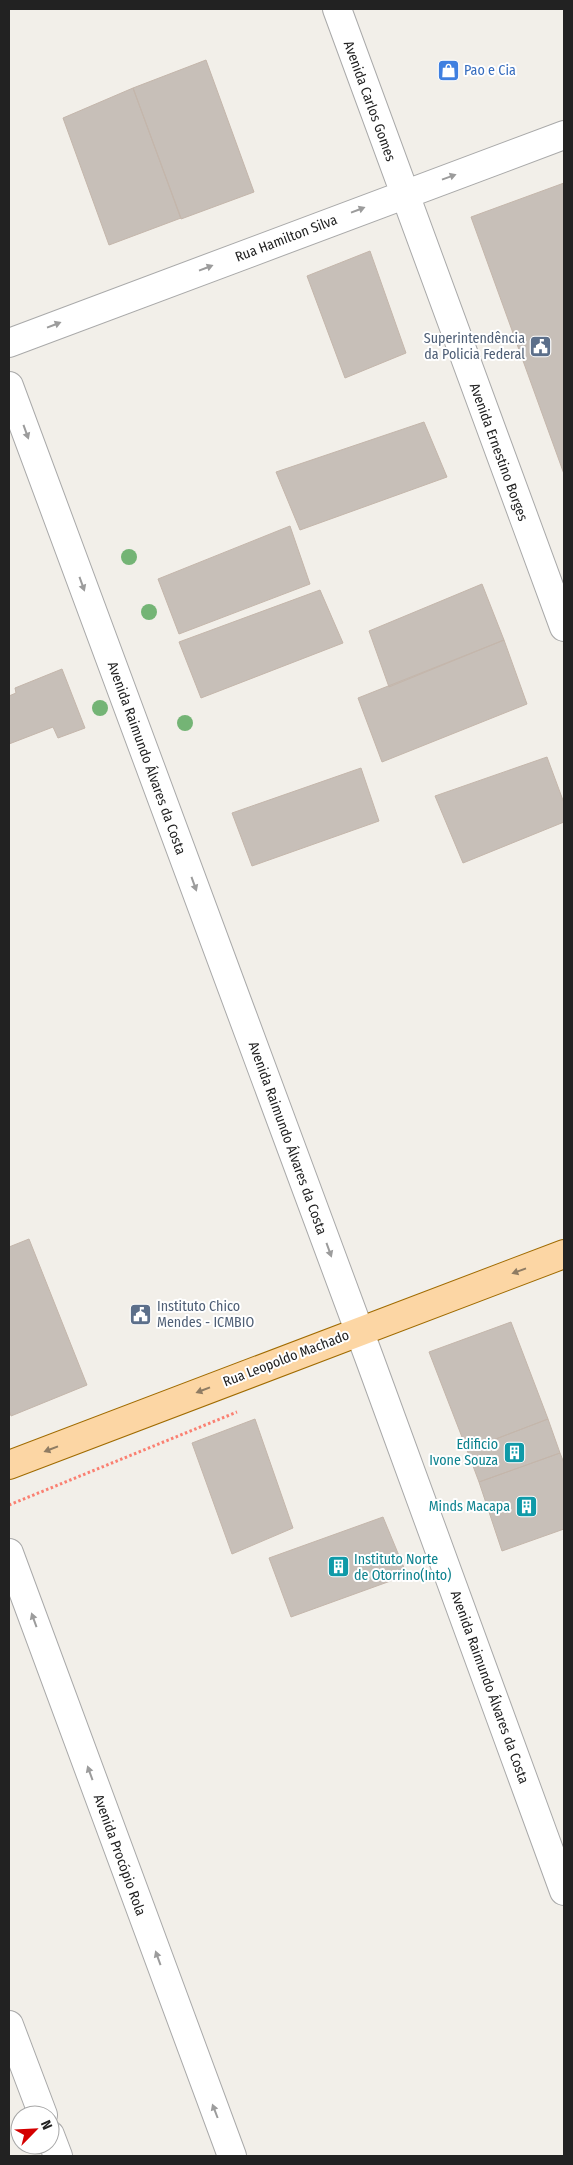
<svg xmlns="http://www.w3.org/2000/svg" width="573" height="2165" font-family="'Fira Sans Condensed',sans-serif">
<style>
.building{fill:#c7bfb8;stroke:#c4b6ab}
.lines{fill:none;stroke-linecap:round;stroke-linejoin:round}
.minor-casing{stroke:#a9a9a9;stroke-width:30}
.major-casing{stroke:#a06b00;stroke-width:30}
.path{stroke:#fa8072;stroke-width:3;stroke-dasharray:2.5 2.5;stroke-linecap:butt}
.minor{stroke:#fff;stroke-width:28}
.major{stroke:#fcd6a4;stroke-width:28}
.tree{fill:#74b475}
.oneway{fill:#9c9c9c}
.oneway2{fill:#8f7c63}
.labels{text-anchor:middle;stroke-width:4;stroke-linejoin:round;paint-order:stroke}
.shop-label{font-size:14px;fill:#366cbe;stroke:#fff;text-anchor:start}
.street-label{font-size:14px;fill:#222;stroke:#fff}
.service-label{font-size:14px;fill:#4e5e75;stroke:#fff;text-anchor:end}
.culture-label{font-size:14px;fill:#0d838f;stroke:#fff;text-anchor:end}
</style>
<rect width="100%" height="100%" fill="#f2efe9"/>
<path class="building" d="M206,60L254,192L181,219L133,88Z
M133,88L181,218L109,245L63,118Z
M564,183V474L471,217Z
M370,251L406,353L345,378L307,276Z
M424,422L447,477L300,530L276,472Z
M290,526L310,584L179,634L158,579Z
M482,584L504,640L389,687L369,631Z
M320,590L343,643L201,698L179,642Z
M504,640L527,704L382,762L358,698Z
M62,669L85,728L58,738L53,727L9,744V696L16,693L15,688Z
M547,757L564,803V822L463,863L435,796Z
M361,768L379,821L252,866L232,813Z
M29,1239L87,1385L11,1416L9,1410V1247Z
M511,1322L548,1419L467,1450L429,1352Z
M255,1419L293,1528L232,1554L192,1443Z
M548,1419L560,1453L479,1482L467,1450Z
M560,1453L564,1463V1529L502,1551L479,1482Z
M383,1517L407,1575L291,1617L269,1558Z"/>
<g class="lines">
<defs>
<path id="minor" d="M337,9L564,627
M9,343L564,135
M9,386L370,1360L564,1891
M9,1553L232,2156
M9,2025L43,2115
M50,2135L58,2156"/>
<path id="major" d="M9,1465L564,1254"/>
</defs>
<use href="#minor" class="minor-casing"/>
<use href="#major" class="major-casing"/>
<path class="path" d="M9,1505L237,1412"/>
<use href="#minor" class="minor"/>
<use href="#major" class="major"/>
</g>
<g class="tree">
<circle cx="129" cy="557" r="8"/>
<circle cx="149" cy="612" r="8"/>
<circle cx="100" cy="708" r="8"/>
<circle cx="185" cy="723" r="8"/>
</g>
<defs><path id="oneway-solid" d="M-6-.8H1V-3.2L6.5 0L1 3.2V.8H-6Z" transform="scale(1.25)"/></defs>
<g class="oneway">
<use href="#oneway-solid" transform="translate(449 177) rotate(-20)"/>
<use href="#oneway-solid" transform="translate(358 210) rotate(-21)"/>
<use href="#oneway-solid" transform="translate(206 268) rotate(-21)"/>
<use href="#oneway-solid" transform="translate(54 325) rotate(-21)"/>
<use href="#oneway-solid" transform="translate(26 432) rotate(70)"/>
<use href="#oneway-solid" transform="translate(82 584) rotate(70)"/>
<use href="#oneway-solid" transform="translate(194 884) rotate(70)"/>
<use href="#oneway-solid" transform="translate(329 1250) rotate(70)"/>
<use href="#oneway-solid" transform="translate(34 1620) rotate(-110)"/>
<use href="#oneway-solid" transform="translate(90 1773) rotate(-110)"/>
<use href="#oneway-solid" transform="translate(158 1958) rotate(-110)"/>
<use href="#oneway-solid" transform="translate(215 2111) rotate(-111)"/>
</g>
<g class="oneway2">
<use href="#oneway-solid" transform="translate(519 1271) rotate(160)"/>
<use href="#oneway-solid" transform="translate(203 1390) rotate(159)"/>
<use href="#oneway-solid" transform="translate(51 1449) rotate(159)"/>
</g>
<defs>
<symbol id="shop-square" viewBox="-11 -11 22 22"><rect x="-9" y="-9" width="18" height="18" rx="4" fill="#3f7fe0" stroke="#fff"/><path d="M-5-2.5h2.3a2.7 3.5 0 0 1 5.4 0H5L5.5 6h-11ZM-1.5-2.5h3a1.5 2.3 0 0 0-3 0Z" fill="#fff"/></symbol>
<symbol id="civic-square" viewBox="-11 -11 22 22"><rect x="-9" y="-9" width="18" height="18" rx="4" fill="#5c6f8a" stroke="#fff"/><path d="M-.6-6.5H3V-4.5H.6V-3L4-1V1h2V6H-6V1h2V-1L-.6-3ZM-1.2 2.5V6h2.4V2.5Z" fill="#fff"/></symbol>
<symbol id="building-square" viewBox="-11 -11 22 22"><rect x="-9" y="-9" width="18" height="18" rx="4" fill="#0f9aa8" stroke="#fff"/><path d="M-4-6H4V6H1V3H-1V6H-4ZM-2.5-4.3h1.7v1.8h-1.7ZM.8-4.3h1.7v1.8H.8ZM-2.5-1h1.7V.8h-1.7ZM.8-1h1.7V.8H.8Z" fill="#fff"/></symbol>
</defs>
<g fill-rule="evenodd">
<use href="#shop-square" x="436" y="58" width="25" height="25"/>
<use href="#civic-square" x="528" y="334" width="25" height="25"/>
<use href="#civic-square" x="128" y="1302" width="25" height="25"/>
<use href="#building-square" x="502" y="1440" width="25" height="25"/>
<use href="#building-square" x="514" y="1494" width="25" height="25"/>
<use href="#building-square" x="326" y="1554" width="25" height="25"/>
</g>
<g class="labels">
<g class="shop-label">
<text x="464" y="75">Pao e Cia</text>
</g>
<g class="street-label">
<text transform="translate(370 101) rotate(70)" y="5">Avenida Carlos Gomes</text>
<text transform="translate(286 238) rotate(-21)" y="5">Rua Hamilton Silva</text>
<text transform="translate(499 452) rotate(70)" y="5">Avenida Ernestino Borges</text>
<text transform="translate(147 758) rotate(70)" y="5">Avenida Raimundo Álvares da Costa</text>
<text transform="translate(288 1138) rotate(70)" y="5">Avenida Raimundo Álvares da Costa</text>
<text transform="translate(286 1358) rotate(-21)" y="5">Rua Leopoldo Machado</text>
<text transform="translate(490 1687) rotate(70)" y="5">Avenida Raimundo Álvares da Costa</text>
<text transform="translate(120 1855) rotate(70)" y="5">Avenida Procópio Rola</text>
</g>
<g class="service-label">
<text x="525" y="343">Superintendência<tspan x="525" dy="16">da Policia Federal</tspan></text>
<text x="157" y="1311" text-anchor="start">Instituto Chico<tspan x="157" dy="16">Mendes - ICMBIO</tspan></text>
</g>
<g class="culture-label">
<text x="498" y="1449">Edificio<tspan x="498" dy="16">Ivone Souza</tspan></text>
<text x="510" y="1511">Minds Macapa</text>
<text x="354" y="1564" text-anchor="start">Instituto Norte<tspan x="354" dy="16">de Otorrino(Into)</tspan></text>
</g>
</g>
<rect width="573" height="2165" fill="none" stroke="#222222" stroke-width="20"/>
<g transform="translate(35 2130) rotate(66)"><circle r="24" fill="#ffffff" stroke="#a7a7a7"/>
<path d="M0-4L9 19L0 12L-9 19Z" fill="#d40000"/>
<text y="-8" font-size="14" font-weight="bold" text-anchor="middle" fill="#222222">N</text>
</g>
</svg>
